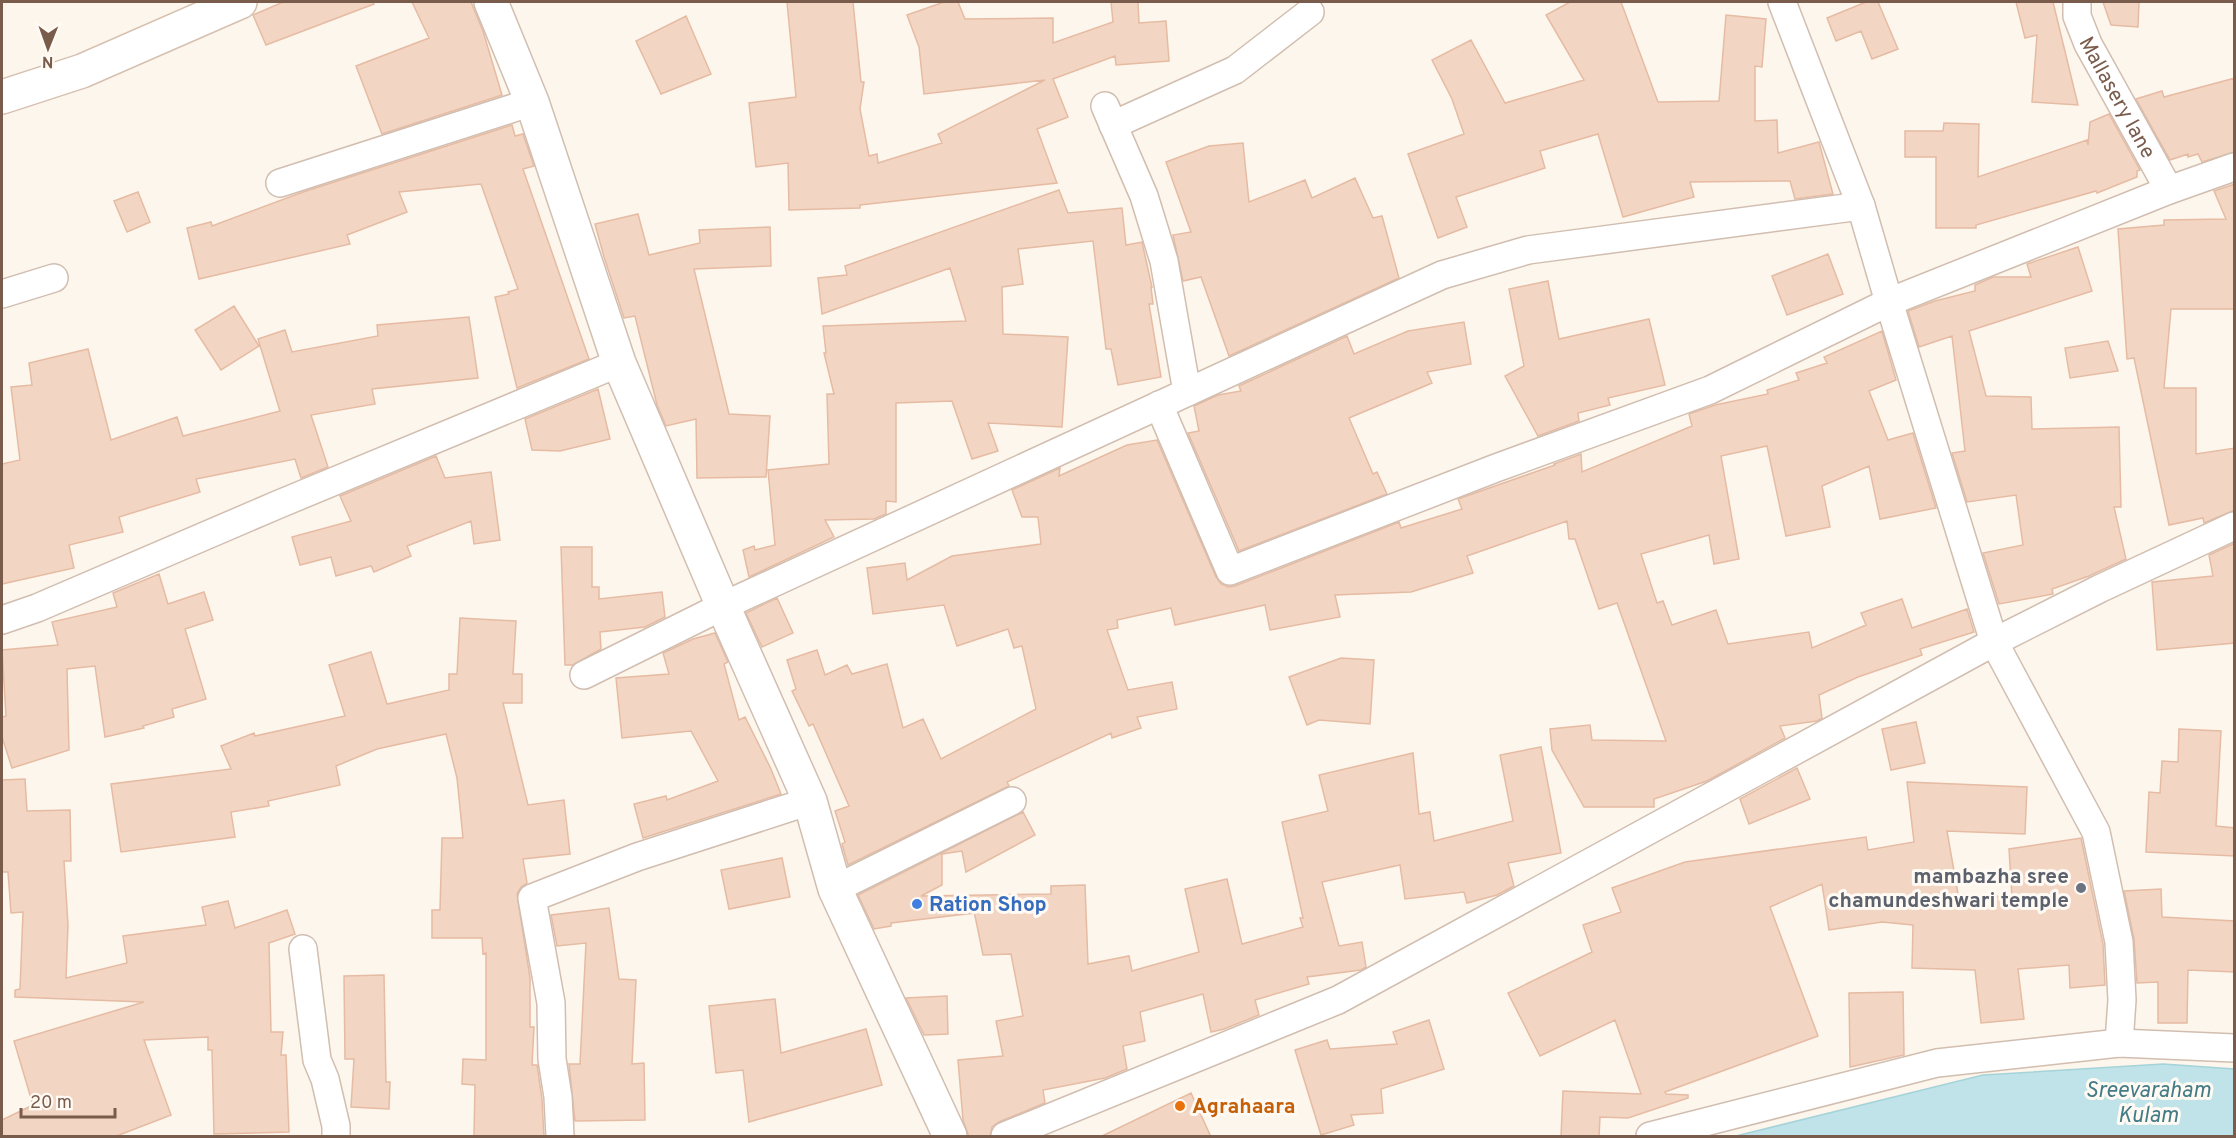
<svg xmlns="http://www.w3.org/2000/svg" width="2236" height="1138" font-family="Overpass,sans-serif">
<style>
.water{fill:#bfe3e8;stroke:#a5d3da;stroke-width:1.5}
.building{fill:#f3d5c3;stroke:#e6bba3;stroke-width:1.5}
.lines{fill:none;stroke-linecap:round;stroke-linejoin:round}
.minor-casing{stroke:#d1beb0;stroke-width:30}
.tertiary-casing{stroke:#d1beb0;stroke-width:36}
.secondary-casing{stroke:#d6c0b0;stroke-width:36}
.minor{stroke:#fff;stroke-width:27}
.tertiary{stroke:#fff;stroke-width:33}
.secondary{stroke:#fff;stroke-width:33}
.worship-dot{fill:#6b7280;stroke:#fffaf3;stroke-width:2}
.shop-dot{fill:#3f7fe0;stroke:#fffaf3;stroke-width:2}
.food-dot{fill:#e8710a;stroke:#fffaf3;stroke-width:2}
.labels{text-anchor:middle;stroke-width:6;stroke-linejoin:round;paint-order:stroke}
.street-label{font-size:21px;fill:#7a5c4d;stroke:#fffaf3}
.worship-label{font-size:21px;font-weight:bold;fill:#5b616d;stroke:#fffaf3;text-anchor:end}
.shop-label{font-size:21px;font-weight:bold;fill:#366cbe;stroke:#fffaf3;text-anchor:start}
.food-label{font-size:21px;font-weight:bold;fill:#c56008;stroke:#fffaf3;text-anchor:start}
.water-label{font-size:22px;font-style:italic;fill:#437c86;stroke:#fffaf3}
</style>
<rect width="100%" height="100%" fill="#fdf6ec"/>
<path class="water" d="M2163,1064L2234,1069V1136H1736L1983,1075Z"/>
<path class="building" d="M283,2H373L374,4L266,45L253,15Z
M412,2H471L483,31L502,95L382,134L356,66L429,38Z
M787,2H853L861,82H864L860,109L869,156L877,154L878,163L942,143L938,134L1045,80L924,94L919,47L907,15L944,2H958L965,19L1053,18V43L1113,22L1111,2H1138L1139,23L1166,21L1169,61L1116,65L1115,56L1053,79L1068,117L1037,129L1057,183L860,205V208L789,210L788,163L756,167L749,103L796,97Z
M1570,2H1621L1658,102L1719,101L1726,15L1766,19L1762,67L1755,66V121L1777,120L1778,153L1819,142L1833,194L1795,199L1790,181L1690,182L1694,197L1623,217L1598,134L1540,151L1545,168L1456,197L1467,227L1438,238L1408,154L1464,134L1452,99L1432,60L1471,40L1505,103L1584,80L1546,15Z
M1866,2H1878L1898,49L1872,59L1861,31L1836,41L1827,18Z
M2016,2H2053L2078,105L2032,102L2037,35L2025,38Z
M2103,2H2139L2138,27L2111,25Z
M686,16L711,74L661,94L636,41Z
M2235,78V152L2202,162L2198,154L2188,157V154L2170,160L2136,99L2162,91L2164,97Z
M2109,114L2140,170L2137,171V177L2097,193L2096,191L1976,225V228H1936V157H1905V131H1943L1944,123L1979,124L1978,177L2087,140L2088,145L2090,122Z
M512,125L515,136L523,134L534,166L523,169L589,359L517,388L495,297L509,294L508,292L518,289L481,184L399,192L407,212L347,235L350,244L199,279L187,228L211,222L212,226L303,192Z
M1243,143L1249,202L1305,180L1312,198L1355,178L1373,218L1382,216L1399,278L1229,356L1201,277L1183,281L1173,235L1191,232L1166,162L1209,146Z
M2235,184V309H2171L2164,388H2196V454L2235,448V510L2204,523L2203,518L2169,525L2134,358L2127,359L2118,229L2164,225V220L2226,219L2214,191Z
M1059,190L1068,213L1122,208L1126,245L1142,242L1152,287H1151L1153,304H1149L1161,377L1118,385L1111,349H1106L1093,241L1018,249L1023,284L1002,287L1003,334L1068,337L1062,427L988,423L998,451L972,459L952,401L896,403V502L886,501V514L874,519L825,520L834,537L749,577L743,550L754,546L755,550L775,545L768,470L829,464L827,394H834L824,353H826L823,326L966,321L950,268L822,314L818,278L847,275L845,266Z
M138,192L150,222L127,232L114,201Z
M638,214L649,255L700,243L699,230L770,227L771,266L694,269L729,414L770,416L766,477L697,478L696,419L666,426L657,405L635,316L624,318L604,257L595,224Z
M2078,247L2092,291L1969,331L1986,396L2031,397L2032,429L2119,427L2121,507H2114L2126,559L2089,576L2052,589L2053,594L1999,604L1983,553L2023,545L2016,495L1967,502L1952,453L1965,451L1952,336L1919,347L1908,311L1935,301L1975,291V285L1993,277H2031L2027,264Z
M1828,254L1843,294L1787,315L1772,276Z
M1548,281L1559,339L1649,319L1665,385L1608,398L1610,405L1578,413L1579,421L1538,436L1505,376L1524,366L1509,289Z
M234,306L259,346L221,370L195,330Z
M469,317L478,378L372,389L375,404L311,415L328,467L301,478L295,459L196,479L200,492L119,517L123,532L69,545L74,568L2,584V464L20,460L11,387L32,385L29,363L88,349L111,440L177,417L183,436L280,411L258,339L285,330L292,352L378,336L377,325Z
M1464,322L1471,364L1427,372L1432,383L1349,418L1373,474L1377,472L1387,494L1239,551L1188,433L1199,431L1194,406L1218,395L1241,391L1239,386L1347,336L1354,354L1408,331Z
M1882,331L1896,380L1869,391L1888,440L1913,433L1936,508L1880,519L1869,466L1822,486L1830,527L1786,536L1767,446L1721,456L1739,559L1714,564L1709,535L1641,554L1657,603L1663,601L1672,625L1716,610L1728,644L1809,632L1812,648L1866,625L1861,613L1902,599L1912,628L1967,609L1974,632L1920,649L1922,655L1858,677L1819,695L1822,718L1817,721L1780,726L1785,738L1707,781L1654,799V807H1584L1552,750L1550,729L1590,725L1592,740L1666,741L1617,603L1599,609L1575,539H1569L1567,521L1467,556L1473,573L1411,592L1335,595L1340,617L1270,630L1265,605L1175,625L1171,608L1117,620L1118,628L1107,630L1128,690L1172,682L1177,709L1137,717L1141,728L1112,738L1111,733L1007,782L1009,786L848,865L842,844L845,842L835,811L849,806L813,724L809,726L792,691L796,689L787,660L817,650L825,675L847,665L852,674L887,664L903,728L923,719L941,759L1036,709L1022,646L1014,648L1008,629L957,646L944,605L873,614L867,568L905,563L907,580L952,556L1041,544L1038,517H1022L1012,490L1060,468L1059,476L1127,445L1157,440L1216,577L1221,584L1228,587L1235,586L1399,522L1401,528L1462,509L1458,499L1555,465L1554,464L1581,454L1582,472L1692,426L1689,414L1715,405L1768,394L1767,390L1799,380L1796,373L1827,363L1824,357Z
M2108,341L2118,371L2070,378L2065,348Z
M598,389L610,439L560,451L532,450L525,419Z
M436,456L445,478L491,472L500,540L474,544L471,521L407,546L411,556L374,572L371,566L336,576L331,557L300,565L292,537L351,521L340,496Z
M2235,543V643L2157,650L2152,582L2213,576L2209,555Z
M561,547H592V587H599V599L662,592L665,617L645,627L600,632L601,649L573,665H565Z
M159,574L168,604L204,592L213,620L185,629L206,699L172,709L174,717L143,726L144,728L105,737L95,666L67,669L69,750L12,768L2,737V717L6,716L2,650L58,645L52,622L117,607L113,593Z
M777,598L793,633L762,647L746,613Z
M460,618L516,621L513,674H522V703H503L528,805L564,800L570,854L523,859L527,883L521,887L517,894L530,978V1027H534L532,1065H537L542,1099L544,1137H474L475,1085L462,1084L463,1059L486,1060V953L483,954L482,938H432V910H440L442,838H463L457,778L446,734L377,749L336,766L340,785L268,801L269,806L231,812L235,837L121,852L111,784L231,769L221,746L254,733L255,736L345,716L329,665L371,652L387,704L449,690V674H457Z
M715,633L728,662L724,664L739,720L745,717L771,769L781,794L643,838L634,804L666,796L667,800L718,781L691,731L622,738L616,678L669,674L663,653L693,639Z
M1341,658L1374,660L1370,724L1319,720L1307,725L1289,677Z
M1916,722L1925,763L1891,770L1882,729Z
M2179,729L2221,731L2216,826L2235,828V856L2146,852L2149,792L2160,793L2162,761L2178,762Z
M1541,747L1561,853L1508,863L1514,886L1497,895L1467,903L1464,892L1405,899L1400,865L1322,882L1339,946L1362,942L1366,967L1361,970L1307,977L1309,984L1255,1000L1259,1015L1224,1029L1211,1032L1203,994L1140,1012L1145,1041L1123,1046L1127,1069L1105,1078L1043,1090L1045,1103L999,1122L992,1127L990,1137H969L963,1120L958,1060L1003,1056L996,1021L1023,1016L1011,954L983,955L973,906L974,913L891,923V926L874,929L858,895L1023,812L1035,835L966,872L962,851L942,854V885L921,896L1051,894V886L1085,885L1088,964L1129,956L1132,971L1199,952L1185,889L1227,879L1242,944L1303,927L1300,918H1303L1282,822L1328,811L1319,775L1413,753L1419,814L1430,812L1434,841L1513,821L1500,755Z
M1797,768L1810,799L1749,824L1740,799Z
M25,779L27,811L70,810L71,861H64L68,925L66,978L127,963L123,936L206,925L202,907L228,901L235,928L287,910L295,934L269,943L271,1032H283L281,1055H286L289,1132L214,1134L212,1050H208V1037L144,1040L171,1115L114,1137H2V1120L33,1105L14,1041L144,1002L15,997V990L20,989L23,912L11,913L8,872H2V780Z
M1907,782L2027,787L2025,834L1947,831L1958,894L2012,897L2009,849L2081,838L2103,944L2105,985L2070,988L2069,965L2018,969L2024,1019L1981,1023L1975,970L1912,968L1913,925L1882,922L1829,930L1822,884L1770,907L1818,1036L1665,1092L1666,1094L1688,1095V1098L1628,1118L1600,1117L1599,1137H1561L1563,1091L1641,1094L1615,1020L1540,1056L1508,993L1592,952L1583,925L1621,912L1612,888L1685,862L1866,837L1868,850L1914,842Z
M782,858L790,897L729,909L721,870Z
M2161,889L2162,917L2235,921V972L2188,970L2187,1023H2158V982L2137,983L2134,939L2124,891Z
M609,908L619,979L636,980L632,1064L644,1063L645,1120L575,1121L569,1064H580L586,943L557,946L551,915Z
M384,975L386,1082H390L389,1109L351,1107L354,1059H345L344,976Z
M1903,992L1904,1055L1850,1067L1849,993Z
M947,996L948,1034L924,1035L906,998Z
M775,999L781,1053L866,1029L882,1085L749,1122L743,1070L716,1073L709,1006Z
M1429,1020L1444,1069L1381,1089L1383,1113L1351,1115L1354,1125L1321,1135L1295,1050L1327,1040L1330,1049L1397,1044L1393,1032Z
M1191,1093L1211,1137H1100Z"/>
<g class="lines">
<defs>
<g id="minor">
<path d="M1782,2L1861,206L1889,302L1994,642L2096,832L2119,942L2122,1000L2119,1043"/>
<path id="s1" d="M2077,2V16L2088,44L2169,190"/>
<path d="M1105,106L1144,196L1164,261L1187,392"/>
<path d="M1113,125L1235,70L1310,12"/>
<path d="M280,183L532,102"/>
<path d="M2,294L54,278"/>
<path d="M1159,405L1230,571L1496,468L1710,390L1889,302L2169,190L2234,167"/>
<path d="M2,620L37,608L277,505L619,363"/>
<path d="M584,675L723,606L1442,275L1528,250L1861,206"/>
<path d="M835,889L1012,801"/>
<path d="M303,949L317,1060L325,1079L336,1126V1136"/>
<path d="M560,1136L558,1097L552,1059L551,1003L532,898L637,857L810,801"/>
<path d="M1005,1136L1338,1000L1994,642L2099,589L2234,526"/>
<path d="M1650,1136L1937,1063L2119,1043L2234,1048"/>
</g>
<path id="tertiary" d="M491,2L532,102L619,363L723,606L810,801L835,889L950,1136"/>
<path id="secondary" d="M2,97L82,71L240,2"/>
</defs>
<use href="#minor" class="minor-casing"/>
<use href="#tertiary" class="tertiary-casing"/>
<use href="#secondary" class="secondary-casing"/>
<use href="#minor" class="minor"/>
<use href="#tertiary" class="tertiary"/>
<use href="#secondary" class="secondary"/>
</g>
<circle class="worship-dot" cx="2081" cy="888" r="6"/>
<circle class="shop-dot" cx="917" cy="904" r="6"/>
<circle class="food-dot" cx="1180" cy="1106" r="6"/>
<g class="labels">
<g class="street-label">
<text dy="7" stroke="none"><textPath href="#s1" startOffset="105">Mallasery lane</textPath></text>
</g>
<g class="worship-label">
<text x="2069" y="883">mambazha sree<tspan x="2069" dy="24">chamundeshwari temple</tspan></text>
</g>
<g class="shop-label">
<text x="929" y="911">Ration Shop</text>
</g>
<g class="food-label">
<text x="1192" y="1113">Agrahaara</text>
</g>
<g class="water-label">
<text x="2148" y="1097">Sreevaraham<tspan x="2148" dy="25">Kulam</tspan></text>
</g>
</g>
<rect width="2236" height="1138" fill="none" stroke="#7a5c4d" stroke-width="6"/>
<g transform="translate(48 48) rotate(181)" stroke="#fffaf3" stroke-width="4.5" paint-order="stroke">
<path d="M0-4.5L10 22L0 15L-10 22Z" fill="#7a5c4d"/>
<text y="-9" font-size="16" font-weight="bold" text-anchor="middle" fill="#7a5c4d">N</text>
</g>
<path d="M21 1108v9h94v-9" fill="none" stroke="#7a5c4d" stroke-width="3"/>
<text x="30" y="1108" font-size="18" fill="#7a5c4d" stroke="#fffaf3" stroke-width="4.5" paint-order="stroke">20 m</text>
</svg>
